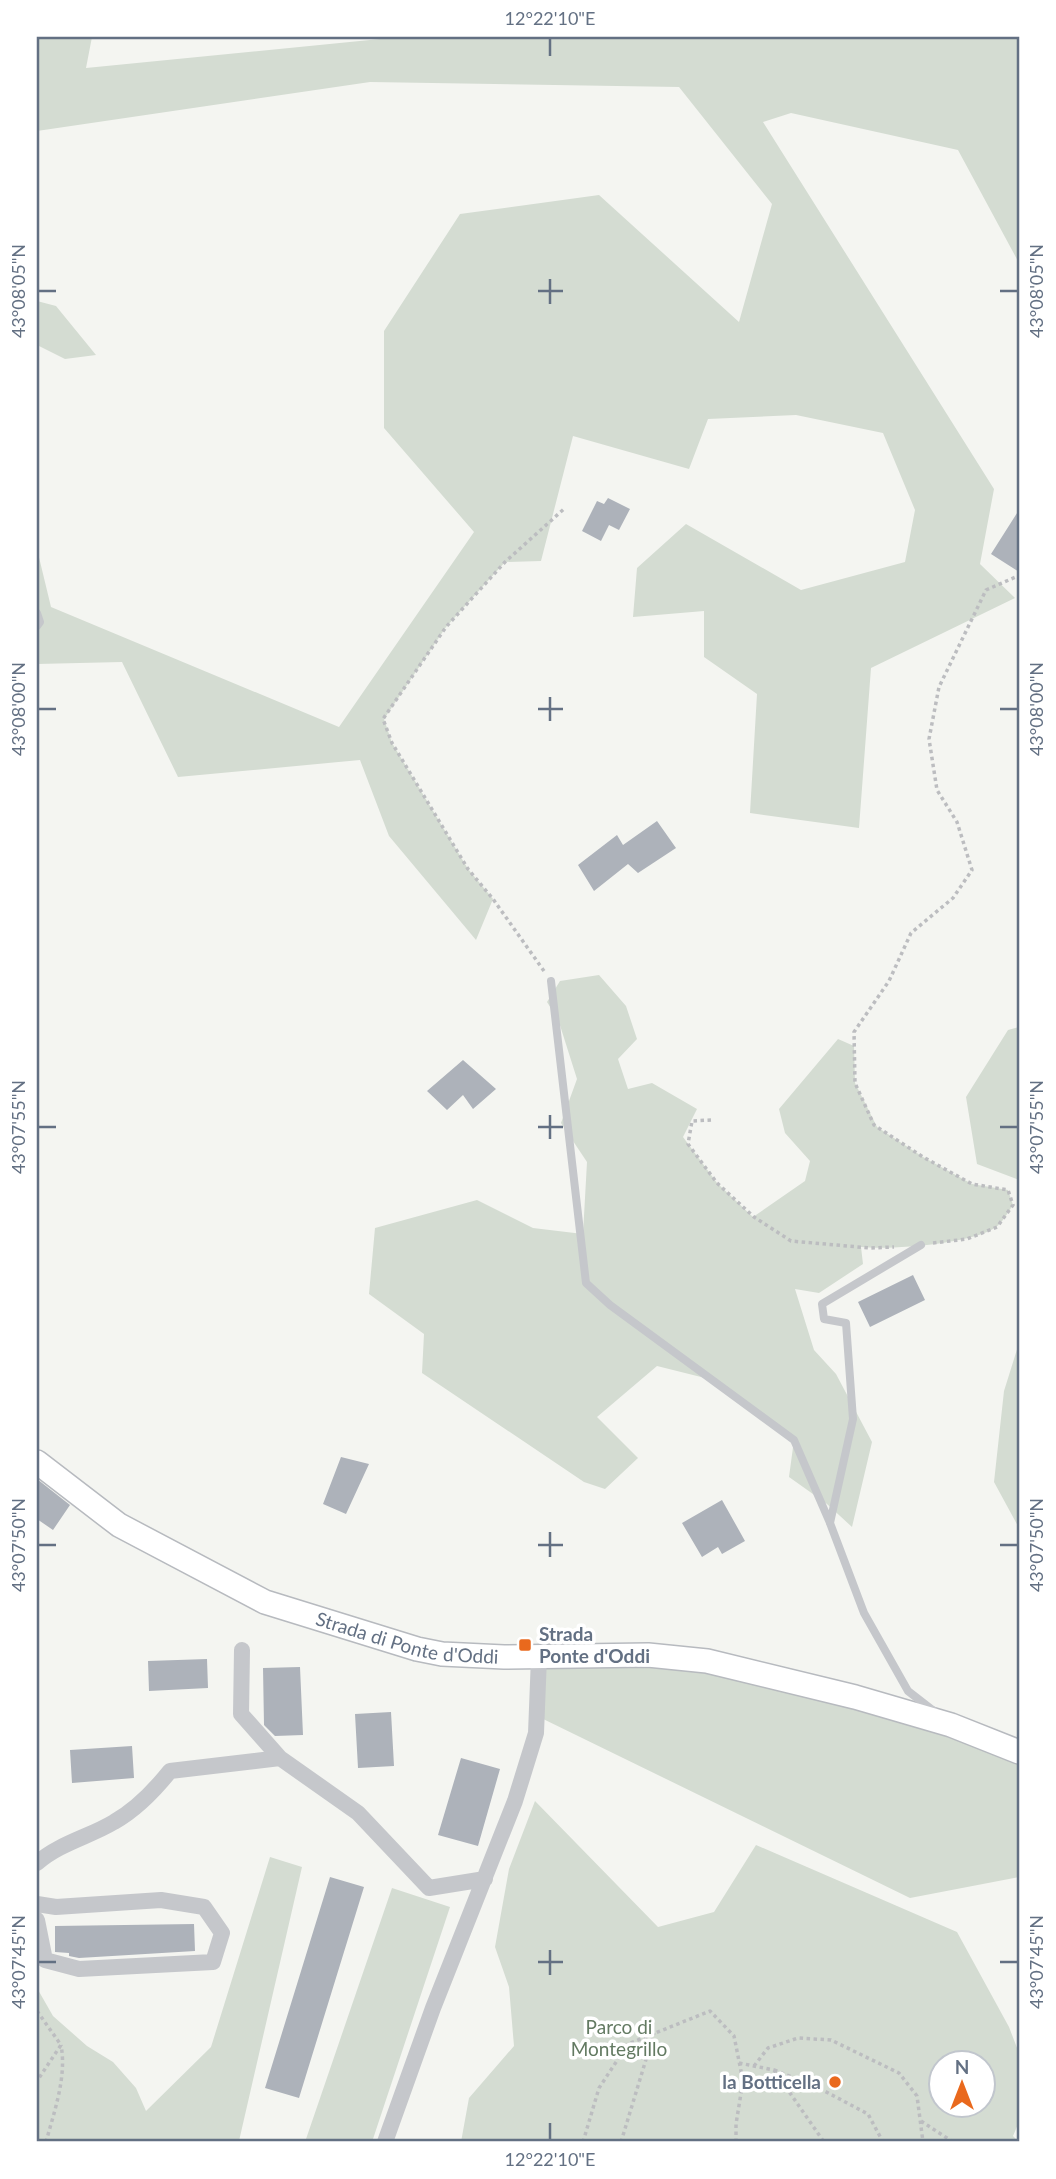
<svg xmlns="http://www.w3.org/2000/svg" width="1056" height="2179" font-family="Lato,sans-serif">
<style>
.green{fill:#d4dcd2;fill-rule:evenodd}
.building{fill:#adb2ba}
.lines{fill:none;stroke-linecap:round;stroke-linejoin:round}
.secondary-casing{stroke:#b7babf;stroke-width:26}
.path{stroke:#bcbdc0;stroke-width:3.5;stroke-dasharray:3.5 3.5;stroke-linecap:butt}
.lane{stroke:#c5c7cb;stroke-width:8}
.street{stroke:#c5c7cb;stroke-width:16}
.secondary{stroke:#fff;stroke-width:23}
.ticks{fill:none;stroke:#637083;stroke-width:2.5}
.poi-dot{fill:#e9691d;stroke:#fff;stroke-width:2.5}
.labels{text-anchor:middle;stroke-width:7;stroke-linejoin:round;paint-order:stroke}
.poi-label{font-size:19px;font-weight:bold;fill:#637083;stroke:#fff;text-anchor:start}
.street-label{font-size:19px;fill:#637083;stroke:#fff}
.park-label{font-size:19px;fill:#637a62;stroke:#fff}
.neatline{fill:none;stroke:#637083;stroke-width:2.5}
.ticks-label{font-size:18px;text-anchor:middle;fill:#637083}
</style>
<rect width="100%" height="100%" fill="#f4f5f1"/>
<path class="green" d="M37,37H92L86,68L400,37H1019V263L958,150L791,113L763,122L994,489L980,564L1015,598L871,668L859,828L750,813L757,694L704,657V611L633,617L637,568L686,524L801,590L905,562L915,510L883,433L796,415L708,419L689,469L573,436L541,561L505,562L446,627L384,719L392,743L468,869L493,899L476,940L389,836L360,760L178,777L122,662L37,664V549L51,607L339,727L474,532L384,428V331L460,214L599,195L739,322L772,204L679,87L370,82L37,131Z
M37,301L56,306L96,355L65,359L37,345Z
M599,975L626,1006L637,1039L618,1059L628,1089L652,1083L697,1109L683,1137L717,1183L753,1217L805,1181L810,1161L785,1133L779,1109L838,1039L854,1046L855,1083L877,1127L923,1157L972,1184L1008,1190L1013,1205C1008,1212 1003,1222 996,1227C973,1244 890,1250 861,1247L863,1264L819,1293L795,1289L814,1350L836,1374L872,1442L852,1527L827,1504L789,1477L794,1440L713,1380L657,1366L597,1417L638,1458L605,1489L584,1482L422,1373L424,1334L369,1294L375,1228L477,1200L533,1228L583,1234L587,1162L561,1123L577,1079L558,1019L547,1002L560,981Z
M1019,1027V1180L977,1164L966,1097L1008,1030Z
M1019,1343V1528L994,1482L1004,1391Z
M539,1657L707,1661L1019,1752V1877L910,1898L537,1716Z
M535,1801L658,1927L714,1912L756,1845L957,1932L1009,2027L1019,2053V2122L1013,2136L1019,2142H461L469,2098L514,2046L509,1987L495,1947L509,1869ZM940,2064H982V2106H940Z
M270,1857L302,1867L239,2141L247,2142H37V1988L53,2016L87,2046L113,2062L136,2088L146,2111L211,2047Z
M392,1888L450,1907L372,2142H305Z"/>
<path class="building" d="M608,498L630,509L619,530L609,525L601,541L582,531L597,501L604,504Z
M1019,510V572L991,554Z
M657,821L676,848L638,873L628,864L594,891L578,865L617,835L623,845Z
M463,1060L496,1089L473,1109L463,1095L447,1110L427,1091Z
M913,1275L925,1300L870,1327L858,1302Z
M341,1457L369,1464L346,1514L323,1504Z
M37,1479L70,1505L53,1530L37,1519Z
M722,1500L745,1541L722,1554L718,1547L702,1557L682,1523Z
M207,1659L208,1688L149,1691L148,1661Z
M300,1667L303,1735L275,1736L264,1725L263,1668Z
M391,1712L394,1766L358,1768L355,1714Z
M132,1746L134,1778L72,1783L70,1750Z
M461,1758L500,1769L478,1846L438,1835Z
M330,1877L364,1887L299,2098L265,2088Z
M194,1924L195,1951L79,1958L69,1956V1953L55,1952V1926Z"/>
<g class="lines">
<defs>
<g id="secondary">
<path id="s1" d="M37,1462L119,1525L265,1602L417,1649L442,1654L504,1657L648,1655L707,1661L855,1697L951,1725L1019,1752"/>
</g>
</defs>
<use href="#secondary" class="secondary-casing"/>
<path class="path" d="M544,971L493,899L468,869L392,743L383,719L446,627L505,562L565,508
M711,1120L692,1121L688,1144L717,1183L754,1217L791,1241L870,1248L894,1247
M933,1243L967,1239L997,1227L1013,1205L1008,1190L972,1184L923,1157L874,1125L855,1083L854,1032L889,981L911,933L953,898L972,870L957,822L937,790L929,739L939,687L986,590L1018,576
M37,2011L61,2045L37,2081
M739,2063L774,2070L824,2142
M754,2066L768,2048L798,2038L831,2040L899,2073L917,2096L923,2142
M774,2070L813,2085L868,2114L883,2142
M921,2121L953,2142
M46,2142C54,2112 67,2077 61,2045
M583,2142L599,2088L628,2044L710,2011L734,2036L743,2081L736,2124V2142
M621,2142L654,2033"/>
<path class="lane" d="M37,613L40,622L37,626
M551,981L586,1283L610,1305L794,1440L830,1523L864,1613L908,1691L935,1712
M830,1523L853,1419L846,1323L824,1319L822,1304L921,1245"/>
<path class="street" d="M242,1650L241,1714L280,1758L358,1813L429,1888L485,1879
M37,1863C60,1843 89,1837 114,1822C137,1809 154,1791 170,1771L280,1758
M37,1904L56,1907L161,1900L204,1907L222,1933L213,1962L79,1969L45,1960L37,1920
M385,2142L433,2008L515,1801L536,1733L539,1657"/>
<use href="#secondary" class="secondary"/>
</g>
<path class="ticks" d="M550,38V56M550,279V304M38,291H56M538,291H563M1000,291H1018M550,697V721M38,709H56M538,709H563M1000,709H1018M550,1115V1139M38,1127H56M538,1127H563M1000,1127H1018M550,1532V1557M38,1545H56M538,1545H563M1000,1545H1018M550,1950V1975M38,1962H56M538,1962H563M1000,1962H1018M550,2123V2140"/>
<g class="poi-dot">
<rect x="518" y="1638" width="14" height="14" rx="3.5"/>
<circle cx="835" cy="2082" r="7"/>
</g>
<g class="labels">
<g class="poi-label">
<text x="539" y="1641">Strada<tspan x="539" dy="22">Ponte d'Oddi</tspan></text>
<text x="821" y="2089" text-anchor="end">la Botticella</text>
</g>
<g class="street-label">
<text dy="7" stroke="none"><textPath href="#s1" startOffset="416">Strada di Ponte d'Oddi</textPath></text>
</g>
<g class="park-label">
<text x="619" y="2034">Parco di<tspan x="619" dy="22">Montegrillo</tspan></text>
</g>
</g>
<rect width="1056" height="2179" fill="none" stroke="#ffffff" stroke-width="77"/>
<g transform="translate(962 2084)"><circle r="33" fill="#ffffff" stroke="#c1c6cd" stroke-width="2"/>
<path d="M0-5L12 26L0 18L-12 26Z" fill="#e9691d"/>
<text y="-10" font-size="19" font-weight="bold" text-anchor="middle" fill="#637083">N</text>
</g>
<rect x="38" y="38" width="980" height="2102" class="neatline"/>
<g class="ticks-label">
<text x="550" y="25">12°22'10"E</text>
<text transform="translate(19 291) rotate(-90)" y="6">43°08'05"N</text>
<text transform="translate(1037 291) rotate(-90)" y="6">43°08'05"N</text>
<text transform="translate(19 709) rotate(-90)" y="6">43°08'00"N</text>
<text transform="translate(1037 709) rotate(-90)" y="6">43°08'00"N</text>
<text transform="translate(19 1127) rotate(-90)" y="6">43°07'55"N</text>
<text transform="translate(1037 1127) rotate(-90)" y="6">43°07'55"N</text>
<text transform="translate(19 1545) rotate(-90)" y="6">43°07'50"N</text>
<text transform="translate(1037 1545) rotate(-90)" y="6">43°07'50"N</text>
<text transform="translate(19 1962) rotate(-90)" y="6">43°07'45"N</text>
<text transform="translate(1037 1962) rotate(-90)" y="6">43°07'45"N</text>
<text x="550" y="2166">12°22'10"E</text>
</g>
</svg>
